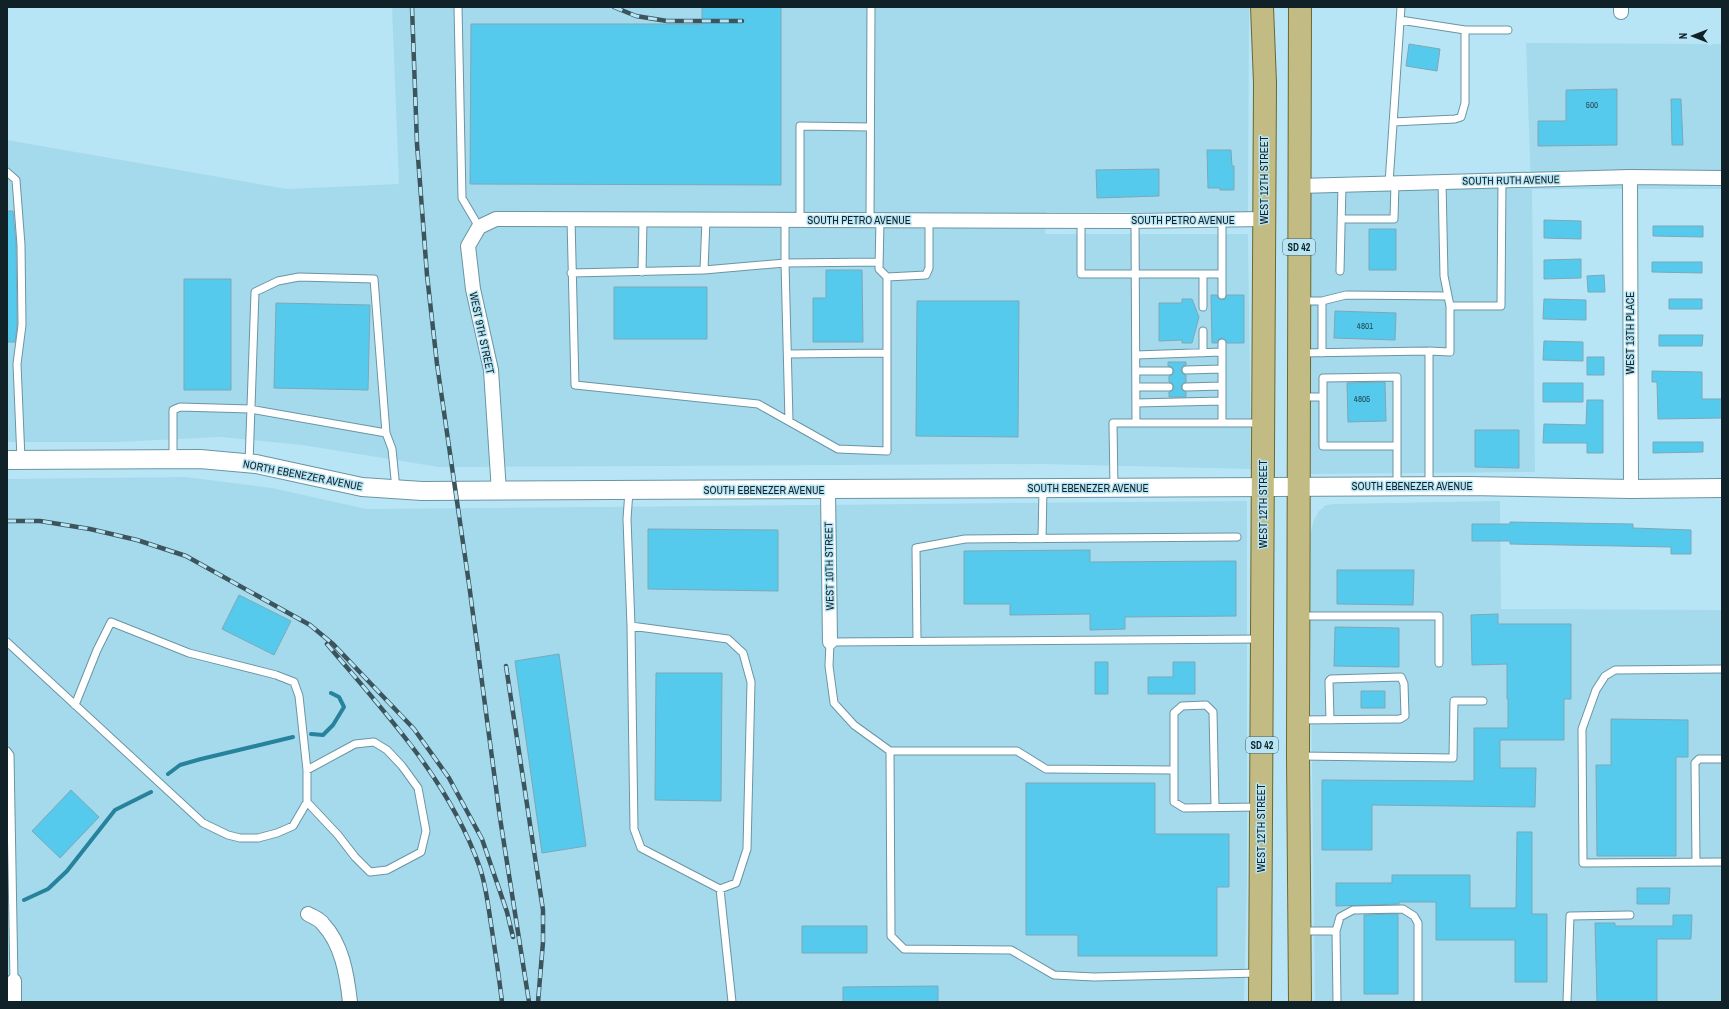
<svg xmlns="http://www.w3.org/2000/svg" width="1729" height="1009" font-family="'Archivo Narrow',sans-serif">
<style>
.built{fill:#a4daec}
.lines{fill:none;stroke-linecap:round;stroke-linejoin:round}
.stream{stroke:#27829c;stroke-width:4}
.building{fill:#56caed;stroke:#7ca8b7}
.service-casing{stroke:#6a95a4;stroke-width:9}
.minor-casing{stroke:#6a95a4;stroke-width:16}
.tertiary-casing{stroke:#6a95a4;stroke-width:20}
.primary-casing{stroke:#6a682e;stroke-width:24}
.service{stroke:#fff;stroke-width:7}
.minor{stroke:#fff;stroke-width:14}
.tertiary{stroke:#fff;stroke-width:18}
.primary{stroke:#c3bb84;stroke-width:22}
.rail-casing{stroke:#3c555d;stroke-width:4.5}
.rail{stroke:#b8e5f5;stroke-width:3;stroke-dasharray:9;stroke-linecap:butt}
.labels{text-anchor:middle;stroke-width:3;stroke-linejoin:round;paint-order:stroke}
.number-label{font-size:9px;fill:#224b58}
.shield{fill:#b8e5f5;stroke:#425c65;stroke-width:1}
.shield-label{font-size:10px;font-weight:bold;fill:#102127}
.street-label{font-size:11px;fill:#102127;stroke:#b8e5f5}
</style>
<rect width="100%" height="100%" fill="#b8e5f5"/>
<path class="built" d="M392,7H1249L1248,212H1046L1045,234H1248L1251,469L1043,464L439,467L302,445L221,437L117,442H7V140L287,189L399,184Z
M1526,43L1722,44V189H1532L1535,472L1311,474L1308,191L1531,188Z
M186,477L272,488L366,509L1247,501V881L1244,1002H7V479Z
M1500,501L1501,609L1722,610V1002H1315L1309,538L1314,520L1319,511L1326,505L1335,504Z"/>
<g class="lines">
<path class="stream" d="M311,734L323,735L333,725L344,707L339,697L331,693
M168,774L180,765L201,759L293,737
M24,900L48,889L67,871L115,810L151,792"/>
</g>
<path class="building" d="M702,7H781V185L470,184L471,24H702Z
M1409,44L1440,49L1437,71L1406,66Z
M1617,89V145L1538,146V121H1566V90Z
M1671,99H1681L1683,145H1672Z
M1207,150H1231L1232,166H1234V190H1220V188H1208Z
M1159,169V196L1097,198L1096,170Z
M7,211H13L16,245L17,325L15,342H7Z
M1544,220L1581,221V239L1544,238Z
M1653,226H1703V237L1653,236Z
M1369,229H1396V270H1369Z
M1581,259V278L1544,279V260Z
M1652,262H1702V273L1652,272Z
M826,270H862L863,342H813V298H826Z
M1604,275L1605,292H1588L1587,276Z
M184,279H231V390H184Z
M614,287H707V339H614Z
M1211,295H1217L1218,298L1222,300L1225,299L1227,295H1244V343H1227L1222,338L1219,339L1217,343H1212Z
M1182,299H1192L1199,317L1192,343H1182V340L1159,341V303H1182Z
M1544,299L1586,300V320L1543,319Z
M1669,299H1702V309H1669Z
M917,301H1019L1018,437L916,436Z
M276,303L370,305L368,390L274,388Z
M1335,311L1396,313L1395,340L1334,338Z
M1659,335H1703L1702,346H1659Z
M1544,341L1583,342V361L1543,360Z
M1587,357H1604V375H1587Z
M1168,362H1186V365L1183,366L1181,370L1182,373L1186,375V382L1183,383L1181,387L1182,390L1186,392V397H1169V392L1172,391L1174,387L1172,383L1169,382V376L1172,375L1174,371L1172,367L1168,366Z
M1652,371L1702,372V399H1722V418L1658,419L1657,382H1652Z
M1385,382L1386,421L1348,422L1347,383Z
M1543,383H1583V402H1543Z
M1587,400H1603V453H1587V443H1543L1544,424L1586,425Z
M1475,430H1519V468L1475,467Z
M1653,442H1703V452L1653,453Z
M1510,522L1633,524V528L1691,530V554H1671V547L1510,544V541H1472V524H1510Z
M648,529L778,530V591L648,589Z
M1090,550V562L1236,561V616L1125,617V629L1090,630V614L1010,615V604H964V551Z
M1337,570H1414L1413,605L1337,604Z
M239,595L291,621L274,655L222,629Z
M1498,614V624H1571V699H1564V740H1500V768H1536L1535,807L1372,805V850H1322V780L1474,781V728H1508V699H1507V664L1472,665L1471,615Z
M1335,627L1399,628V667L1334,666Z
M559,654L586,846L542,853L515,661Z
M1095,662H1108V694H1095Z
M1173,662H1195V694H1148V677H1173Z
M656,673H722L721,801L655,800Z
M1361,691H1385V708H1361Z
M1611,719L1688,720V757H1676V856H1597L1596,765H1611Z
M1026,783H1155V834H1229V887H1217V956H1078V935H1026Z
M71,790L99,817L60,858L32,831Z
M1517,832H1532V914H1547V982H1515V940H1436V902H1399V904L1336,906V883H1392V875H1470V908H1516Z
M1637,888H1670L1669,904H1637Z
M1398,914V994H1364V915Z
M1673,915H1692L1691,939H1657V1002H1597L1595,923H1615V926H1673Z
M802,926H867V953H802Z
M938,986V1002H843V987Z"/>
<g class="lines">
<defs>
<path id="service" d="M458,7L462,198L479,227
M1400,20L1465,30H1508
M1393,122L1455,119L1461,117L1465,103V30
M7,172L16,180L21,245L22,325L17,364L21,459
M1389,183L1401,7
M571,219L575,385L758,404L838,449L887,451V277
M706,219L704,270L785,263L789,421
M1341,219H1394L1395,183
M785,220V263L879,262
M800,220V126L870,127
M870,220L871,7
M880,220L879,269L887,277L926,275L929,268V220
M1081,220V274H1222
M1135,220L1136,423H1222
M1340,271L1342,185
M642,272L643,219
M571,273L704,270
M1203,274V307
M1222,295V220
M1302,301H1322
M1450,306H1501L1502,180
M1203,331V353
M1222,343V423H1261
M1429,351L1450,352V306L1444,276L1442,182
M1300,353L1429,351V486
M1322,353V301L1346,295L1448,296
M788,354L887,353
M1136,355L1222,352
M1186,370L1222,369
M1136,371H1169
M1136,387H1169
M1186,387L1222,386
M1301,397H1323V446H1397V486
M1323,397V378L1397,377V446
M1136,403L1222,401
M173,459V410L180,407L250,409L386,433L392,449L396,489
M249,464L255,292L278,281L299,277L374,279L386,433
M1114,488L1113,423H1136
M629,491L627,519L631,626L634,829L641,848L720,889L736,883L747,849L751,682L743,653L728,639L631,626
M1042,539L1043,489
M1301,616H1439V663
M917,641L916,548L965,539L1237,537
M7,642L203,823L228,835L240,838H258L277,833L293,826L307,802V770L299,696L294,682L276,675L189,653L111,622L97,650L75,705
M1722,669L1615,670L1605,676L1596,690L1582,729L1583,863L1722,862
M1300,720L1400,719L1405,716L1404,684L1401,677L1331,679L1329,681L1330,720
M7,751L10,755L14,981H7
M890,751H1017L1046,769L1174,770
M1300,756L1453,758L1454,701H1483
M307,770L355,744L374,742L387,750L402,766L418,788L426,831L421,852L387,870L370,872L355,857L338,835L307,802
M1215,807L1213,712L1206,705L1182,706L1174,713V802L1184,808L1259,807
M1696,862L1695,763L1699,759H1722
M720,889L732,1002
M1302,931H1336
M1259,973L1094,977L1054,975L1011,950L904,949L891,936L890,751L854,725L834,703L829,666L830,642L1260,639
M1337,1002L1336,931L1340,917L1353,910L1403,909L1414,916L1418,923V1002
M1567,1002L1570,916L1630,915"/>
<path id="minor" d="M1621,7V12
M1630,177L1631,489
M1299,186L1630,177L1722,178
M828,490L830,642
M499,492L491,370L473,289L468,246L479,227L496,219L1129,221L1264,219
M308,914C313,917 320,919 323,924C342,944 347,975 350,1002
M14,981V1002"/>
<path id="tertiary" d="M7,460L200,459L256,464L362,487L422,491L1468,486L1631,489L1722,488"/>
<path id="primary" d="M1300,7L1298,756L1300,1002
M1260,1002L1265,83L1262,7"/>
</defs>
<use href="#service" class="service-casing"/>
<use href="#minor" class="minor-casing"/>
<use href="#tertiary" class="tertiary-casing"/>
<use href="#primary" class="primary-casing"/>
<use href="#service" class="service"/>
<use href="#minor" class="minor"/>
<use href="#tertiary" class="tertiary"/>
<use href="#primary" class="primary"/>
<defs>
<path id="rail" d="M412,7L417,144L427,275L437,364L469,584L500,818L529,1002
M614,7L636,16L667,21H742
M7,521H40L90,529L137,540L186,556L310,625L333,644L414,729L449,778L482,839L507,912L513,937
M327,644C386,714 449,780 480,868C486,886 488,905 491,924C495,950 499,976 502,1002
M506,666L543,910V942L538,1002"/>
</defs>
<use href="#rail" class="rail-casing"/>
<use href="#rail" class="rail"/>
</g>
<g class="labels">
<g class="number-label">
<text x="1592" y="108">500</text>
<text x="1365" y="329">4801</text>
<text x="1362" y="402">4805</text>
</g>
<g class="shield">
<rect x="1283" y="239" width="32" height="16" rx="3"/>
<rect x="1246" y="737" width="32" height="16" rx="3"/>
</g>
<g class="shield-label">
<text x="1299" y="251">SD 42</text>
<text x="1262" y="749">SD 42</text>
</g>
<g class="street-label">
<text transform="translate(1264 180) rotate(-90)" y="4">WEST 12TH STREET</text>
<text transform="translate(1511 180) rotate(-1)" y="4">SOUTH RUTH AVENUE</text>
<text x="859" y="224">SOUTH PETRO AVENUE</text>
<text x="1183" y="224">SOUTH PETRO AVENUE</text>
<text transform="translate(482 333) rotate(78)" y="4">WEST 9TH STREET</text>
<text transform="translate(1630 333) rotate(-90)" y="4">WEST 13TH PLACE</text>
<text transform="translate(303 475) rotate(11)" y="4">NORTH EBENEZER AVENUE</text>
<text x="1412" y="490">SOUTH EBENEZER AVENUE</text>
<text x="1088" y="492">SOUTH EBENEZER AVENUE</text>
<text x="764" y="494">SOUTH EBENEZER AVENUE</text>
<text transform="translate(1263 504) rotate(-90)" y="4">WEST 12TH STREET</text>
<text transform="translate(829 566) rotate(-91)" y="4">WEST 10TH STREET</text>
<text transform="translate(1261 828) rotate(-90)" y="4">WEST 12TH STREET</text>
</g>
</g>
<rect width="1729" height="1009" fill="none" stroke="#102127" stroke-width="16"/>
<g transform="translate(1693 36) rotate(270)" stroke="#b8e5f5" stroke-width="3" paint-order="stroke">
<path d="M0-3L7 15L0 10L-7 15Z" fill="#102127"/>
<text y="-6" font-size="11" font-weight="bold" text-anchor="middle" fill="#102127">N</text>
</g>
</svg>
